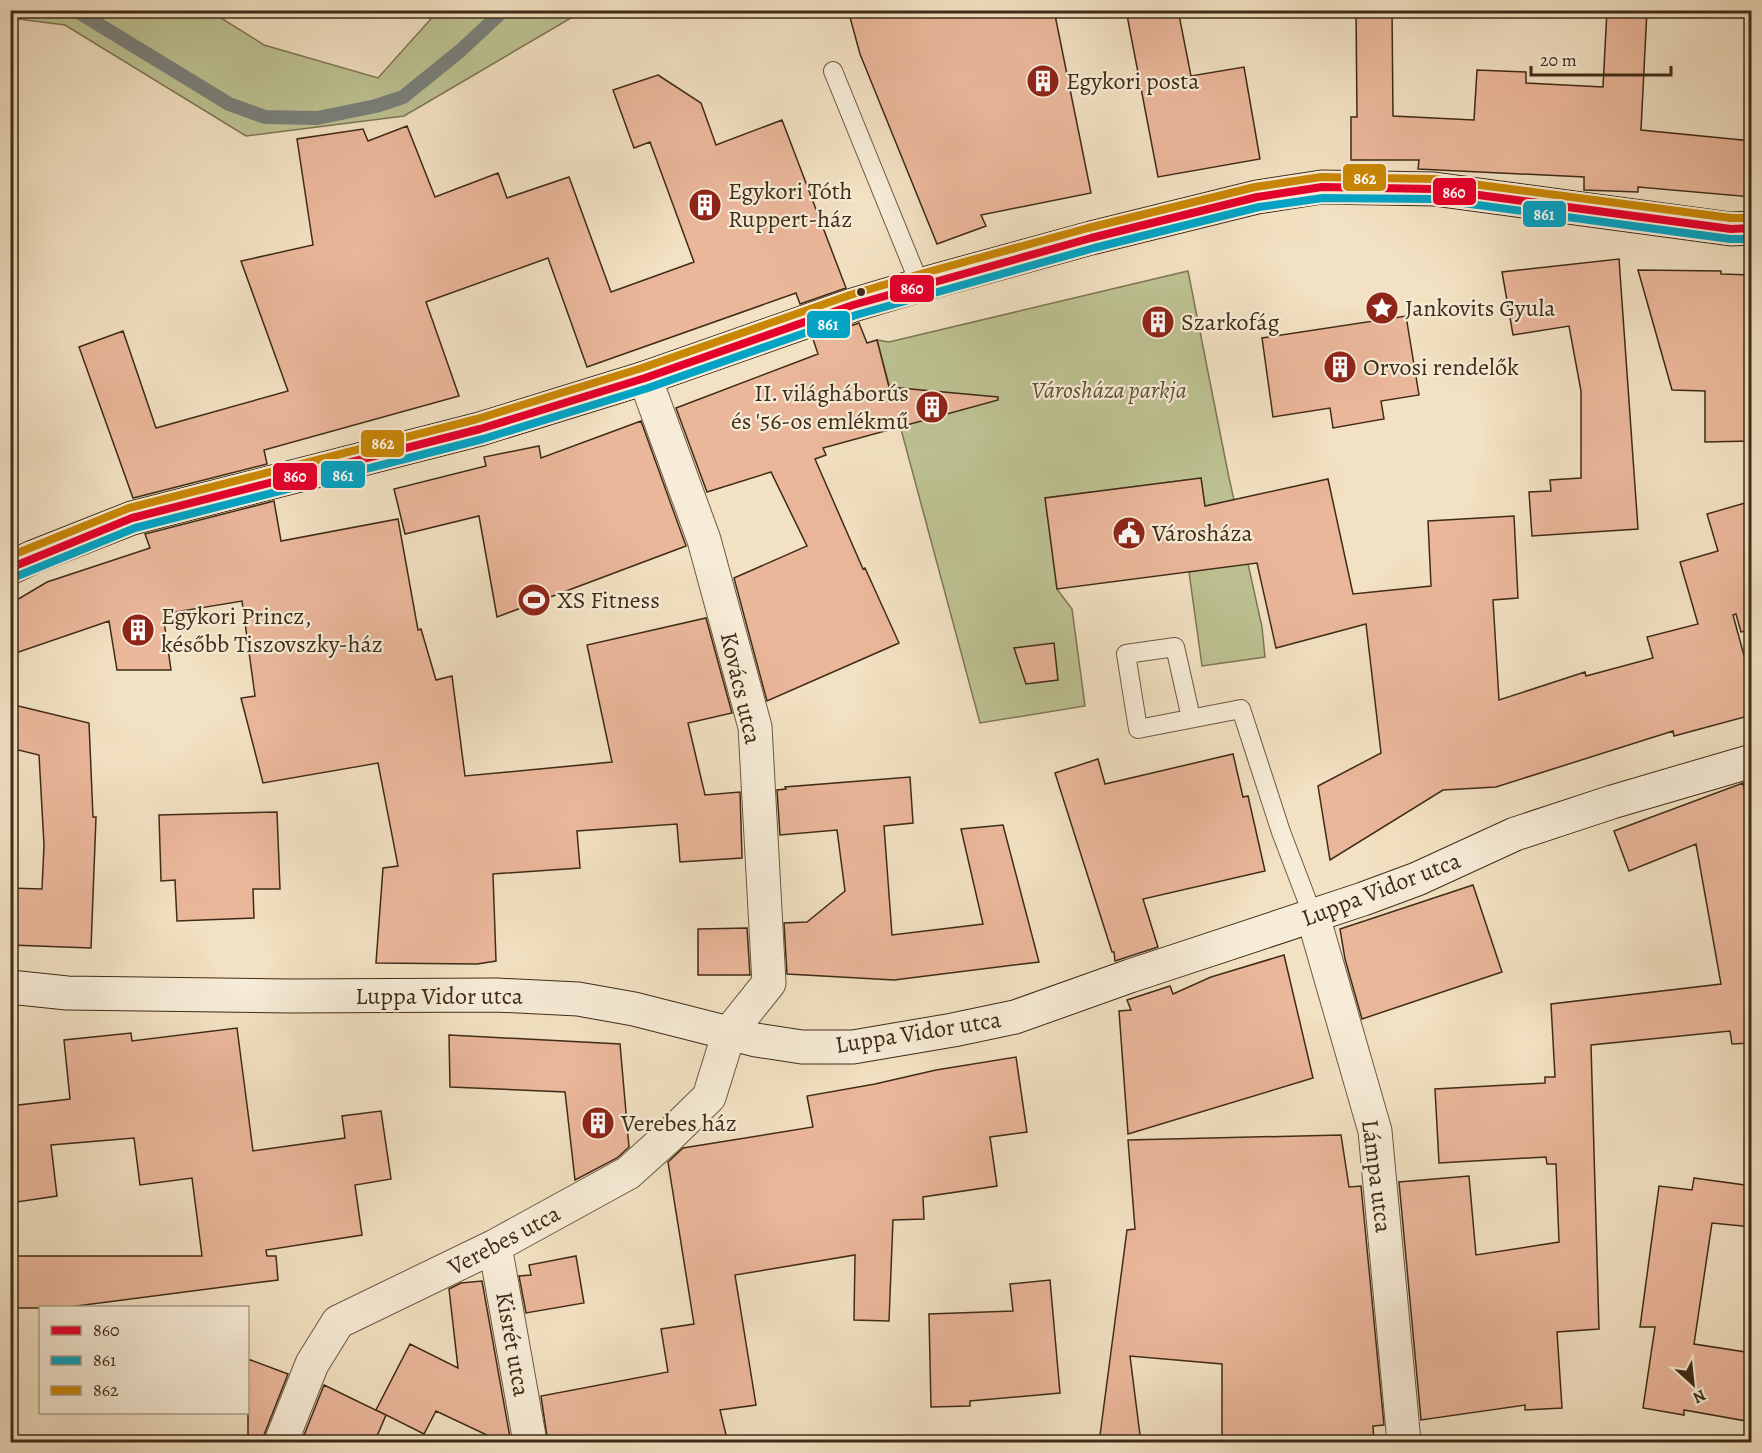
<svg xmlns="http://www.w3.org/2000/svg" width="1762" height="1453" font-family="Alegreya,serif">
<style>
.green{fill:#bdc292;stroke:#7e7654;stroke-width:1.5}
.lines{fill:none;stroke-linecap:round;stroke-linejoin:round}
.stream{stroke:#7a817c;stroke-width:14}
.building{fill:#ebb79b;stroke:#3f2b17;stroke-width:1.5}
.lane-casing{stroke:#6c5842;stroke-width:20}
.street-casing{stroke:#6c5842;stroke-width:35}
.secondary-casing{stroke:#3f2b17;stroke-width:35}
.lane{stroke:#f7ecd7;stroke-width:18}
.street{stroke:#f7ecd7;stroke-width:33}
.secondary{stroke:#f7ecd7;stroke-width:33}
.bus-1-casing{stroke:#f7ecd7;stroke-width:12}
.bus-2-casing{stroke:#f7ecd7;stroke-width:12}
.bus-3-casing{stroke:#f7ecd7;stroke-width:12}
.bus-1{stroke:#e4002b;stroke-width:8}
.bus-2{stroke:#03a3c5;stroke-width:8}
.bus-3{stroke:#c98706;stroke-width:8}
.bus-dot{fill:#3f2b17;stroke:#f7ecd7;stroke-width:2}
.labels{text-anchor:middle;stroke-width:4.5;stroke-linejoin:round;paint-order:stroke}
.poi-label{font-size:24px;fill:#3f2b17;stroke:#f7ecd7;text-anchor:start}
.park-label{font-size:24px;font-style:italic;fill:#5e5136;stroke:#f7ecd7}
.street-label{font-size:24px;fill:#3f2b17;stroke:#f7ecd7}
.line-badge{stroke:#f7ecd7;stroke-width:2}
.badge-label{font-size:16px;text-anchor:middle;font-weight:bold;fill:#fff}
</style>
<rect width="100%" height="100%" fill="#f2e1c2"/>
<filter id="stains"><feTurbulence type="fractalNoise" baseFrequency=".00333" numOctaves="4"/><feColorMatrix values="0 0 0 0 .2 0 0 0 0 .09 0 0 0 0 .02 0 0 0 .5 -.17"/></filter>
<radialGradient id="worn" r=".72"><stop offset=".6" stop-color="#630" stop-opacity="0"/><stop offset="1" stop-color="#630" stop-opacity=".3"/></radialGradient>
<path class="green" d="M11,10L210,11L264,45L378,78L438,11H583L404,116L246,136L65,25L11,18Z
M1188,271L1228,473L1262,627L1265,657L1202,666L1189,572L1213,568L1201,478L1046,498L1057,589L1072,609L1085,706L980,723L877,340L889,342Z"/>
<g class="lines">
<path class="stream" d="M75,10L229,104L265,117L317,118L376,106L403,97L460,51L504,10"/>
</g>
<path class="building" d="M848,10H1054L1091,193L981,215L986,226L937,244L860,54Z
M1126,10H1178L1191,76L1244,67L1260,159L1158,177Z
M1356,10H1392L1393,116L1474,120L1477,70L1526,72V83L1603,87L1607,10H1647L1641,130L1752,141V197L1638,187V192L1584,190V177L1418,169L1419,160H1351V117H1357Z
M658,75L701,103L716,145L782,120L846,288L800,304L796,293L587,367L548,258L426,302L459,396L264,450L267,464L133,498L79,347L123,331L156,428L288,391L241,261L313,245L297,139L363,129L368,141L407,126L435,197L498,173L507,198L569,177L611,292L694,262L650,142L634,148L613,90Z
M1619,259L1638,529L1532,536L1529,492L1551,491L1550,480L1581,478V391L1569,326L1513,335L1502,272Z
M1638,270L1721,271V274L1752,275V441L1705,442V391L1672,390Z
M1406,316L1419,395L1381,401L1384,419L1333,428L1330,408L1273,417L1262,338Z
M859,323L867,343L877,340L889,387L998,397V400L823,448L826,455L815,459L863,569L865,568L899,643L767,701L734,578L807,546L771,472L707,492L676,408L818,354L813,339Z
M641,421L686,546L497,617L479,516L405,534L394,489L486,466L484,457L539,446L541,458Z
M1201,478L1205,506L1328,479L1353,594L1431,586L1428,521L1514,516L1518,598L1493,600L1499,700L1585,672L1586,676L1653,658L1647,637L1698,624L1680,562L1718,551L1707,514L1752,501V630L1741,632L1736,614L1733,615L1752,685V715L1674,736L1673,731L1496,787L1443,790L1330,860L1318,786L1381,753L1366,624L1276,648L1257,563L1057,589L1045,498Z
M274,501L281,541L398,519L418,630L421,629L436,680L452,676L465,776L612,762L587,645L706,618L732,713L688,723L705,795L740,792L742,858L680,862L677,824L577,831L580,868L493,874L496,961L477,964L376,963L383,868L398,866L378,763L263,783L241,698L255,696L242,601L163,614L171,670H117L109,621L10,655V604L47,582L150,548L145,534Z
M1054,643L1058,680L1026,684L1014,648Z
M10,704L89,723L93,817H96L91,948L10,945V888L42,889L44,845L39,755L10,748Z
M1233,754L1243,797L1248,796L1265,871L1143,899L1158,947L1115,961L1114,952H1112L1055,773L1098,759L1105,784Z
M910,777L913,823L884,826L892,935L983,924L961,829L1003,825L1039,962L894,980L787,974L784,923L807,922L845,891L837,830L780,835L777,790L786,789L785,787Z
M1743,783L1752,830V1043L1732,1044L1730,1031L1591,1045L1599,1329L1557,1332L1562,1408L1525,1410V1405L1421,1420L1399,1182L1469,1176L1476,1255L1559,1242L1556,1164H1547L1546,1157L1439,1163L1435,1089L1545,1083V1077H1555L1551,1004L1721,984L1696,844L1629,871L1614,831Z
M277,812L280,889H253L254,918L177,921L175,880L161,881L159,815Z
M1473,885L1502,972L1362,1019L1345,959L1340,929Z
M747,928L750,975H698V929Z
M1284,955L1313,1078L1128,1134L1119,1011L1131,1010L1127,1000L1170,986L1173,994L1211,977Z
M237,1028L253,1151L345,1138L342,1116L381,1111L391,1179L355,1185L362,1235L266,1250L267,1256H276L278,1280L61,1308H17L12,1256H202L192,1178L140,1185L134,1138L51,1145L57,1196L10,1203V1106L70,1099L64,1040L131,1033L132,1041Z
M449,1035L620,1044L629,1147L617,1158L575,1180L565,1092L450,1087Z
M1016,1057L1027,1132L990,1137L997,1186L923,1197L924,1219L893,1220L889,1321L854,1320L855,1255L735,1275L756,1405L720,1410L728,1443H548L541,1396L668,1372L661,1329L694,1324L668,1162L683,1148L813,1127L807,1096L875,1084L936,1070Z
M1341,1135L1349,1187L1361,1186L1384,1425L1373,1426L1374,1443H1222V1364L1130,1356L1141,1443H1099L1127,1230L1135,1229L1128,1140Z
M1694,1178L1752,1186V1227L1712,1223L1694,1344L1752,1353V1422L1684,1410V1415L1643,1408L1655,1327H1640L1659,1186L1692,1190Z
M576,1256L584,1303L526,1313L519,1276L531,1275L529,1265Z
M1050,1280L1060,1393L970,1401V1406L931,1407L929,1314L1013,1311L1010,1284Z
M482,1281L511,1443H490L489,1436L436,1411L424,1434L376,1410L410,1344L458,1368L449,1289L461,1283Z
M248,1359L288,1374L264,1435L263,1443H248Z
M324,1385L386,1415L374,1443H301Z"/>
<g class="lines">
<defs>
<path id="lane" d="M833,71L920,285
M1191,718L1175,647L1126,654L1138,729L1241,709L1281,832L1313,916"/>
<path id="street" d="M1313,916L1375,1131L1404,1442
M495,1246L530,1442
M281,1442L312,1364L338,1322L495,1246L628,1173L668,1137L709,1097L729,1033L769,983L755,727L704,540L645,378"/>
<path id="secondary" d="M10,568L33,557L132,518L480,429L645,378L853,305L920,285L1091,238L1257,197L1322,187L1434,189L1731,229L1752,228
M10,987L67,993L289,996L496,995L578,999L634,1009L756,1040L802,1047H853L953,1030L1015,1017L1130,976L1363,899L1417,879L1515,834L1612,802L1752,761"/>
</defs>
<use href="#lane" class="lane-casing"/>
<use href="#street" class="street-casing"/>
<use href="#secondary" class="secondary-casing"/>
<use href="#lane" class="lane"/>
<use href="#street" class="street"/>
<use href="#secondary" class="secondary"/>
<defs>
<path id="bus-1" d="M10,568L132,518L480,429L645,378L853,305L1091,238L1257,197L1322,187L1434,189L1731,229L1752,228"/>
<path id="bus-2" d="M15,577L135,528L483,439L648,388L856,315L1094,248L1259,207L1323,198L1433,199L1730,239H1752"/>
<path id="bus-3" d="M10,556L129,508L477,419L642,368L850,295L917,275L1088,228L1255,187L1321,177L1434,179L1731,218H1752"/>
</defs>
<use href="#bus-1" class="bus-1-casing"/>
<use href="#bus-2" class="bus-2-casing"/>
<use href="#bus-3" class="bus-3-casing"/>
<use href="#bus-1" class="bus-1"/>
<use href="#bus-2" class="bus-2"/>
<use href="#bus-3" class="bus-3"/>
</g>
<defs>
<symbol id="building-disc" viewBox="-11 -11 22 22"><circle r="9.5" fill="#8f2418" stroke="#f7ecd7"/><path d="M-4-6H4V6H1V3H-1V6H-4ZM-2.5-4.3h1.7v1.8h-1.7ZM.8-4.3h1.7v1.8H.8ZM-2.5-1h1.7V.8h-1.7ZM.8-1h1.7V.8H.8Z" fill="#fff"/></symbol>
<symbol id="sight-disc" viewBox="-11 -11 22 22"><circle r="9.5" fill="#8f2418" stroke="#f7ecd7"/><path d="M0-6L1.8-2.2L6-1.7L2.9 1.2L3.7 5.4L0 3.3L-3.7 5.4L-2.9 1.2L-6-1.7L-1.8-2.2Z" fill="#fff"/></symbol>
<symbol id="civic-disc" viewBox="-11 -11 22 22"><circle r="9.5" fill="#8f2418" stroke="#f7ecd7"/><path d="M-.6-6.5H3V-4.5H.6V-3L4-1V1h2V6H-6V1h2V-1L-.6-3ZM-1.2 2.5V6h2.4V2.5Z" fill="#fff"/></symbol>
<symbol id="stadium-disc" viewBox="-11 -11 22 22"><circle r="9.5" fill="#8f2418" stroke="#f7ecd7"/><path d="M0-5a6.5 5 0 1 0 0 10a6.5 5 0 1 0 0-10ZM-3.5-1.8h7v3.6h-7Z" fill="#fff"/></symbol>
</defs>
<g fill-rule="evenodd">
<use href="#building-disc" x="1024" y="62" width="38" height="38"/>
<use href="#building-disc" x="686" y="186" width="38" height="38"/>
<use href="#sight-disc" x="1363" y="289" width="38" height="38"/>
<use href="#building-disc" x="1139" y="303" width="38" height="38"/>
<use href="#building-disc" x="1321" y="348" width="38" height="38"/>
<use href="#building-disc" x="913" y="388" width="38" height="38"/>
<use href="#civic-disc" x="1110" y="514" width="38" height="38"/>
<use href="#stadium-disc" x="515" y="581" width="38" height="38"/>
<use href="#building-disc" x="119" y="611" width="38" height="38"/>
<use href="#building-disc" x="579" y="1104" width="38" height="38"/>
</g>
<circle class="bus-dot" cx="861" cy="292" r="5"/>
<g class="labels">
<g class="poi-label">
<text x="1066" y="89">Egykori posta</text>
<text x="728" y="199">Egykori Tóth<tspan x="728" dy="28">Ruppert-ház</tspan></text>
<text x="1405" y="316">Jankovits Gyula</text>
<text x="1181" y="330">Szarkofág</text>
<text x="1363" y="375">Orvosi rendelők</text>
<text x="909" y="401" text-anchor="end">II. világháborús<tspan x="909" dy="28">és '56-os emlékmű</tspan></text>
<text x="1152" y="541">Városháza</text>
<text x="557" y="608">XS Fitness</text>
<text x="161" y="624">Egykori Princz,<tspan x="161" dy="28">később Tiszovszky-ház</tspan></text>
<text x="621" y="1131">Verebes ház</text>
</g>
<g class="park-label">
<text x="1109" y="398">Városháza parkja</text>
</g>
<g class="street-label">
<text transform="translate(741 688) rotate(77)" y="8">Kovács utca</text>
<text transform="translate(1381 889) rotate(-21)" y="8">Luppa Vidor utca</text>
<text x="439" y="1004">Luppa Vidor utca</text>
<text transform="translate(918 1032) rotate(-9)" y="8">Luppa Vidor utca</text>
<text transform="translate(1377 1176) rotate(83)" y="8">Lámpa utca</text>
<text transform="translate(504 1240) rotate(-28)" y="8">Verebes utca</text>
<text transform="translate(513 1344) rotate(80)" y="8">Kisrét utca</text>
</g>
</g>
<g class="line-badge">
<rect x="1342" y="163" width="45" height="29" rx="6" fill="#c98706"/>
<rect x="1432" y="177" width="45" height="29" rx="6" fill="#e4002b"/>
<rect x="1522" y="200" width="45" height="28" rx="6" fill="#03a3c5"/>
<rect x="889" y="274" width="46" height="29" rx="6" fill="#e4002b"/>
<rect x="806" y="310" width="45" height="29" rx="6" fill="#03a3c5"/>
<rect x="360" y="429" width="45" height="29" rx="6" fill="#c98706"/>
<rect x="320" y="460" width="46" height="29" rx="6" fill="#03a3c5"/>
<rect x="272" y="462" width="46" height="29" rx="6" fill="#e4002b"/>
</g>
<g class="badge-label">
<text x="1365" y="184">862</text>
<text x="1454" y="198">860</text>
<text x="1544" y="220">861</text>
<text x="912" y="294">860</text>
<text x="828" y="330">861</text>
<text x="383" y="449">862</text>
<text x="343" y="481">861</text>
<text x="295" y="482">860</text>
</g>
<rect width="1762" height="1453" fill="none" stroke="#f2e1c2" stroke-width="36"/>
<rect x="12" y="12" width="1738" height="1429" fill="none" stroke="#3f2b17" stroke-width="3"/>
<rect x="18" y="18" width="1726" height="1417" fill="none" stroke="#3f2b17" stroke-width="1.5"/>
<rect x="39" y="1306" width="210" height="108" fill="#f7ecd7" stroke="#ad9f8a" stroke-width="1.5"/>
<rect x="51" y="1326" width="30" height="9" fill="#e4002b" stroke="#ad9f8a" stroke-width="1.5"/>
<text x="93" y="1336" font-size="18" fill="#3f2b17">860</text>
<rect x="51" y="1356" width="30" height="9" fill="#03a3c5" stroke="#ad9f8a" stroke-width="1.5"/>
<text x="93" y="1366" font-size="18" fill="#3f2b17">861</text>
<rect x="51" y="1386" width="30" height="9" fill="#c98706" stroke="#ad9f8a" stroke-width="1.5"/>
<text x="93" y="1396" font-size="18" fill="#3f2b17">862</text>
<g transform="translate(1693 1384) rotate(153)" stroke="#f7ecd7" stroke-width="4.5" paint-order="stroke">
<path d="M0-4.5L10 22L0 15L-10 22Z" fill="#3f2b17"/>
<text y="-9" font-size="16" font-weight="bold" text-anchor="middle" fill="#3f2b17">N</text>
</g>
<path d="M1531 66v9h140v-9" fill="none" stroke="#3f2b17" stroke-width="3"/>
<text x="1540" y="66" font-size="18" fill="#3f2b17" stroke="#f7ecd7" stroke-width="4.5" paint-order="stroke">20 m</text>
<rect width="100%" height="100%" filter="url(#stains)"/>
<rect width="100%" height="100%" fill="url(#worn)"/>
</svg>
